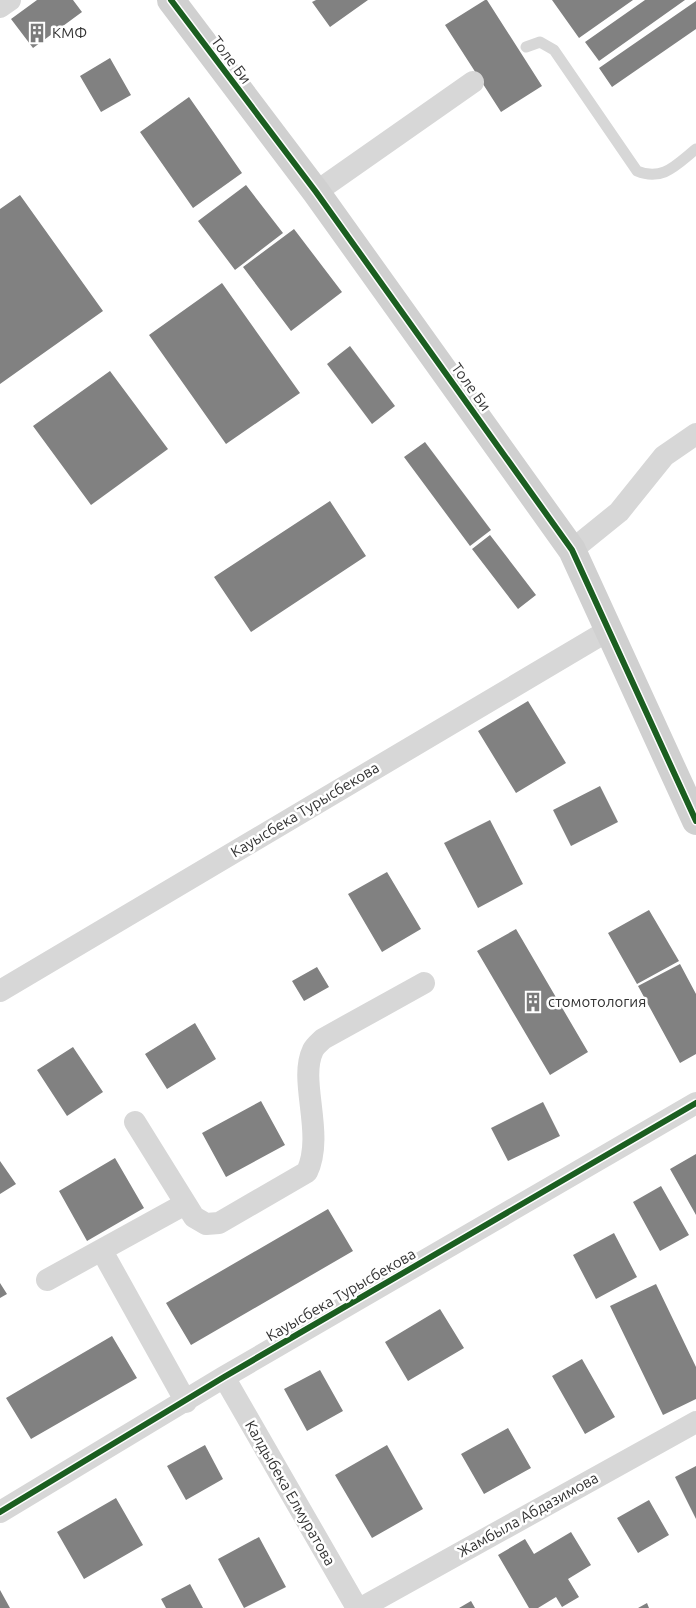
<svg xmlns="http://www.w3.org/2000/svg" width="696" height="1608" font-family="Ubuntu,sans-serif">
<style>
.building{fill:#818181}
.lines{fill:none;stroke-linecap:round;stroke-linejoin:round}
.lane{stroke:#d7d7d7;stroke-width:11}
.street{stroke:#d7d7d7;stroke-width:22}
.secondary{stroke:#d0d0d0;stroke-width:28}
.cycleway-casing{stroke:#fff;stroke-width:9}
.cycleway{stroke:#1b5e20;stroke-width:6}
.labels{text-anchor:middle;stroke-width:5;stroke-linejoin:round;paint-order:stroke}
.poi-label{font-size:15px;fill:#333;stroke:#fff;text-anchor:start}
.street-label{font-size:15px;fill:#333;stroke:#fff}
</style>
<rect width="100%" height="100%" fill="#fff"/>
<path class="building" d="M37,0H73L82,12L33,48L11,19Z
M316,0H368L330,27L312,2Z
M485,0H487L542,86L501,112L445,25Z
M552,0H633L579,38Z
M645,0H685L599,61L585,42Z
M696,1V29L612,87L599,68Z
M110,58L131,95L101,112L80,76Z
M189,97L242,173L193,208L140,132Z
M246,185L283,233L235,270L198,221Z
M20,195L103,311L0,384V209Z
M294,229L342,292L291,331L243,267Z
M222,283L300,393L226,444L149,335Z
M350,346L395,406L372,424L327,364Z
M110,371L168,449L91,505L33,426Z
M425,442L491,530L470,546L404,457Z
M330,501L366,556L251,632L214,577Z
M490,535L536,595L518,609L472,549Z
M528,701L566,763L516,793L478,731Z
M600,786L618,822L571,846L553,810Z
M490,820L523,884L478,908L444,843Z
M387,872L421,929L382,952L348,894Z
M649,910L679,961L637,984L608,933Z
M516,929L588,1052L550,1075L477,951Z
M680,964L696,994V1054L680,1063L638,986Z
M317,967L329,987L304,1001L292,981Z
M195,1023L216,1059L167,1089L145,1054Z
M73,1047L103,1092L67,1116L37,1070Z
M261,1101L285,1145L226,1177L202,1133Z
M543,1102L560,1136L508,1161L491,1128Z
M696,1154V1215L670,1169Z
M115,1158L144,1208L87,1241L59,1191Z
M0,1161L16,1184L0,1194Z
M661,1186L689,1235L660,1251L633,1202Z
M328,1209L353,1251L191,1345L166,1303Z
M614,1233L637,1277L596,1299L573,1255Z
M0,1283L7,1294L0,1298Z
M656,1284L696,1367V1399L663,1415L610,1306Z
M440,1309L464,1348L408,1381L385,1342Z
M112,1336L137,1378L31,1439L6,1398Z
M582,1359L615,1417L585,1434L552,1376Z
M320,1370L343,1411L307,1431L284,1389Z
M508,1428L531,1468L484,1494L461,1454Z
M205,1445L223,1479L186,1500L167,1466Z
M387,1445L423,1509L372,1538L335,1475Z
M696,1466V1519L675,1477Z
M116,1498L143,1545L84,1579L57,1532Z
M649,1500L669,1535L638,1553L617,1518Z
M571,1532L591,1565L568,1579L579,1597L562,1607L556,1597L538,1608H529L498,1555L525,1539L534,1554Z
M259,1537L286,1587L244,1608L218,1559Z
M190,1584L203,1608H166L161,1599Z
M0,1590L10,1608H0Z
M471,1601L475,1608H459Z
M647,1603L649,1608H638Z"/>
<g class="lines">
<path class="lane" d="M526,47L540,42L554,50L637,171C663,182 677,164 696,149"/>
<path class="street" d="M0,7L10,0
M316,192L473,82
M572,550L619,512L664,456L696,434
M0,991L609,630
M135,1122L194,1217L206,1224L219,1223L307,1172C325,1133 298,1081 313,1050C315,1046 320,1042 323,1039L424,983
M102,1251L186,1402
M47,1280L185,1204
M224,1377L357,1608
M0,1512L224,1377L696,1103
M361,1608L696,1422"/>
<path class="secondary" d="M171,0L316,192L572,550L696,821"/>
<defs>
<path id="cycleway" d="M171,0L316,192L572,550L696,821
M0,1512L224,1377L696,1103"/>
</defs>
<use href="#cycleway" class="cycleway-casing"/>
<use href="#cycleway" class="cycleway"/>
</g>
<defs>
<symbol id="building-bare" viewBox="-9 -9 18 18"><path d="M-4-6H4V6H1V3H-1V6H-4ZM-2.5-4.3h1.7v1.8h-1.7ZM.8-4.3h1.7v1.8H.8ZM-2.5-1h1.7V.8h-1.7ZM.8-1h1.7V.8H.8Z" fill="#7a7a7a" stroke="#fff" stroke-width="2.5" paint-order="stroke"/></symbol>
</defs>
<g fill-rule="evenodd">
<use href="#building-bare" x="23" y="19" width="28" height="28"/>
<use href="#building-bare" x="519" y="988" width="28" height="28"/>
</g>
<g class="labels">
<g class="poi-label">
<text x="52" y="38">КМФ</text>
<text x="548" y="1007">стомотология</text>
</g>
<g class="street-label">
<text transform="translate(231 60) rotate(53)" y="5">Толе Би</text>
<text transform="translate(471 387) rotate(54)" y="5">Толе Би</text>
<text transform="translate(305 810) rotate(-31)" y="5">Кауысбека Турысбекова</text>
<text transform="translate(341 1295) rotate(-30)" y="5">Кауысбека Турысбекова</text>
<text transform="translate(290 1493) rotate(60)" y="5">Калдыбека Елмуратова</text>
<text transform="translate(528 1515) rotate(-29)" y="5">Жамбыла Абдазимова</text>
</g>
</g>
</svg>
